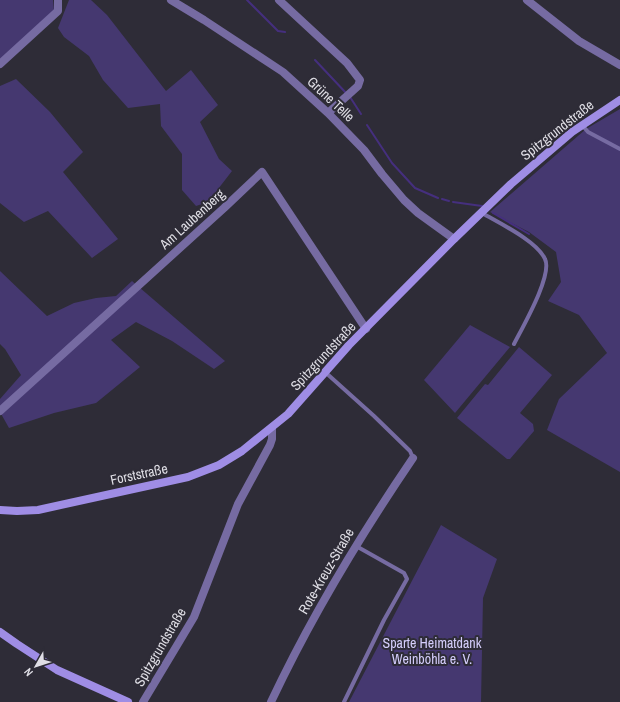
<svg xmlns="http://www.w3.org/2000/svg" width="620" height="702" font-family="'Archivo Narrow',sans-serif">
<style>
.green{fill:#453870}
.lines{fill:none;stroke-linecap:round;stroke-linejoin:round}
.stream{stroke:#452f7e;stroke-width:2}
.lane{stroke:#766ba2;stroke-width:4}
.street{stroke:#766ba2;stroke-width:8}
.secondary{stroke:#9f8de5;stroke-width:8}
.labels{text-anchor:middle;stroke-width:4;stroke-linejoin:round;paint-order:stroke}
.street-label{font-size:14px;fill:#dfdee5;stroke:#2e2c37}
.park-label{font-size:14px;fill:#d5cefc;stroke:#2e2c37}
</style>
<rect width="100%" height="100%" fill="#2e2c37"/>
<path class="green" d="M0,0H53L54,10L0,60Z
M69,0H91L107,15L166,91L191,70L218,105L200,122L219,159L232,171L208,202L196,206L182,190V154L161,126L160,104L128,108L103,80L89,56L64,37L58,28Z
M16,79L50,112L83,152L63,172L118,239L92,258L48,211L24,222L0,203V86Z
M620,109V472L547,430L559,399L607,353L579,315L548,301L561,282L556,252L529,232L490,212L586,129Z
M0,271L47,316L74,303L96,298L116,296L132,281L225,361L214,369L172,341L136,322L111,340L140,367L96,403L54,413L9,428L0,412V399L21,375L5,349L0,344Z
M470,325L510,347L455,413L424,380Z
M519,347L552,375L520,413L533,424L534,431L510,459H507L457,418L485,384L488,385Z
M441,525L497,559L483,598L481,702H349Z"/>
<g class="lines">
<path class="stream" d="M247,0L278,31L285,32
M315,60L347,94
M350,97L361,114
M367,125L392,163L415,188L438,198
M442,199L449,201
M453,202L482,206
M493,213L529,234"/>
<path class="lane" d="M582,125L588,132L620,149
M482,213C499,223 537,241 545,259C553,275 522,328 514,344
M325,372L374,416L410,451L413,458
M344,702L384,620L407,579L404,573L356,546"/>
<path class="street" d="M171,0L204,20L283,72L328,113L364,150L382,174L404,200L418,213L454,239
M279,0L347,63L360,80L358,86L328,113
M527,0L579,41L620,65
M0,64L58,11V0
M0,411L224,208L262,172L366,329
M143,702L194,617L238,504L270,445L272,439V428
M271,702C311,617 360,536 413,458"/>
<path class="secondary" d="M0,510L17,511L38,510L188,477L219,465L242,451L288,414L349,345L454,239L511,184L572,132L620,100
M0,632L17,644L57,670L128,702"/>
</g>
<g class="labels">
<g class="street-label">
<text transform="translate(331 99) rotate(43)" y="5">Grüne Telle</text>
<text transform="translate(557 130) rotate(-38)" y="5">Spitzgrundstraße</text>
<text transform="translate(192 219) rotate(-42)" y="5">Am Laubenberg</text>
<text transform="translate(323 356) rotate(-47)" y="5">Spitzgrundstraße</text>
<text transform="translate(139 474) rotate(-12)" y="5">Forststraße</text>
<text transform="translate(326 571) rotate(-60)" y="5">Rote-Kreuz-Straße</text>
<text transform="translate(160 647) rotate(-60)" y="5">Spitzgrundstraße</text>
</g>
<g class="park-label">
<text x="432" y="648">Sparte Heimatdank<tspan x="432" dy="16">Weinböhla e. V.</tspan></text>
</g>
</g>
<g transform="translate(36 666) rotate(231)" stroke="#2e2c37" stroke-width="3" paint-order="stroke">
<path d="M0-3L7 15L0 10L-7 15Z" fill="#dfdee5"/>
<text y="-6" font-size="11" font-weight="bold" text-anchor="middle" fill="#dfdee5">N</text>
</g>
</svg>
